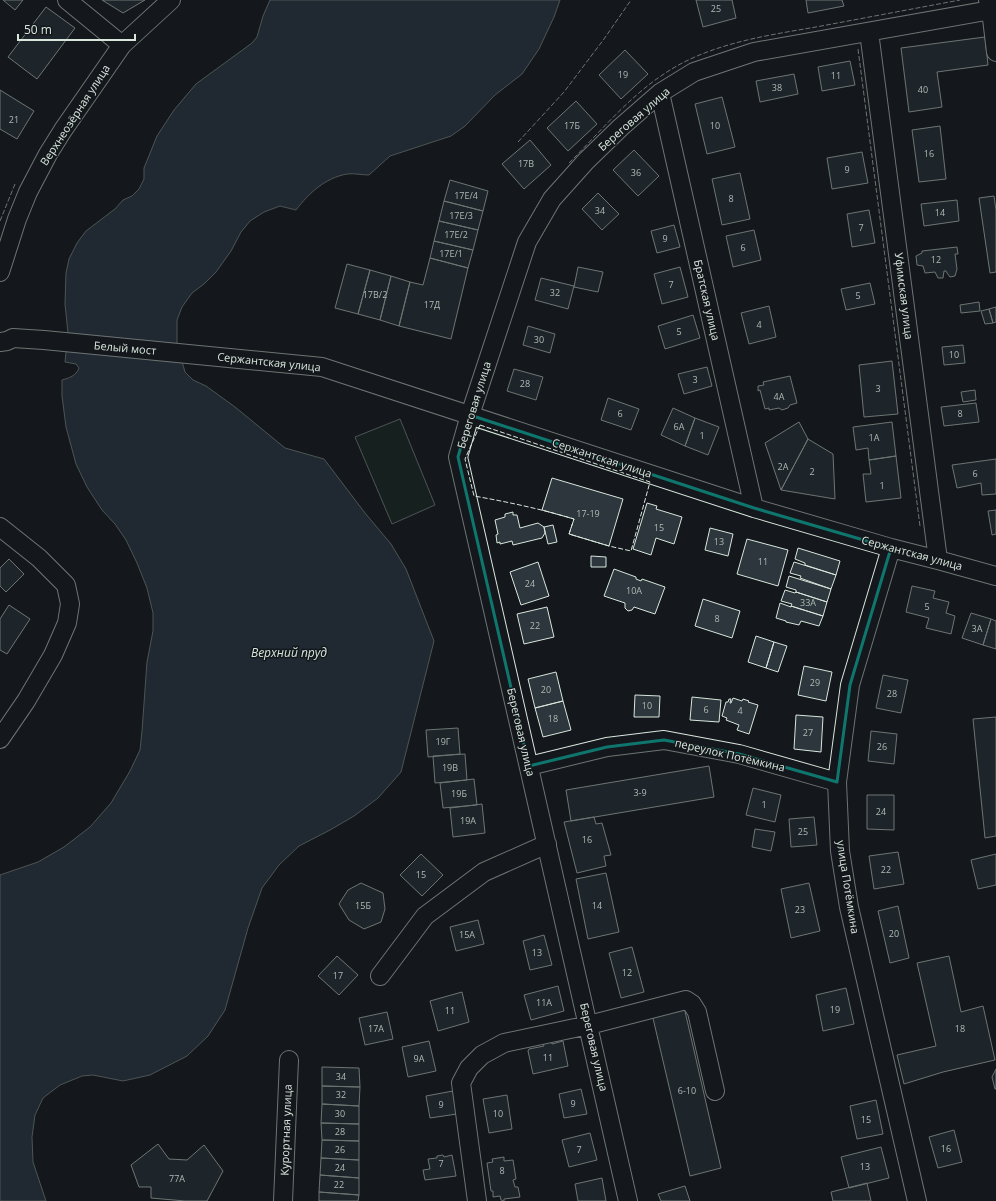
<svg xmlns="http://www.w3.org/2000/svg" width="996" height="1201" font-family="'Open Sans',sans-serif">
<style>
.green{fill:#1a2d24;stroke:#939e99}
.water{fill:#2f3f4d;stroke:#939e99}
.building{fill:#2c363c;stroke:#d8e6dc}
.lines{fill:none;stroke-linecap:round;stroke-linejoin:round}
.minor-casing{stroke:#d8e6dc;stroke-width:20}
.minor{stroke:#14181c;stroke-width:18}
.fence{stroke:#d8e6dc;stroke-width:1;stroke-dasharray:5 2;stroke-linecap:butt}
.marked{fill:none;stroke:#0f766e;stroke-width:3;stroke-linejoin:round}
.labels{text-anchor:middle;stroke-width:3;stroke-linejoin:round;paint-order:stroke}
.number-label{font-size:9px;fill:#adbab4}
.street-label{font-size:11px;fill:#d8e6dc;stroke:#14181c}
.water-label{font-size:12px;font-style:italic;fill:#d8e6dc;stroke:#14181c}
</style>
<rect width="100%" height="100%" fill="#14181c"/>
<path class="green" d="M400,419L435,505L392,524L355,437Z"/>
<path class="water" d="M270,0H560L554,17L539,49L522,74L495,95L465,126L451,136L390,156L369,175C362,175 354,173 347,174C325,178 309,193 296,210L280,206L264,212L250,221L241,232L231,251L216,272L204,284L192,293L182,307L177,320V344L185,372L193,380L206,386L235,407L285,448L324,459L365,513L391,544L406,569L434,641L401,772L378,798L354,816L330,830L299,846L279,865L262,888L248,928L225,1010L208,1036L187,1056L150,1075L123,1081L93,1075L82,1076L60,1085L43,1098L35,1115L32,1137L33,1162L46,1201H0V875L38,862L64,847L90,827L111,803L130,771L140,750L142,731L147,662L153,631V613L147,588L137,563L126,540L115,524L102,510L87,487L76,464L66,427L62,396V380C69,378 76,376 79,368L76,364L65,362L68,333L65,304L66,273L69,259L77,243L86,231L115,209L123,200L132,196L139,189L144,179V168L157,136L174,110L196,84L252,43L257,37L263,16Z"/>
<path class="building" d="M3,0H23L15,10Z
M102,0H145L123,13Z
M696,0H732L736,18L703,27Z
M806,0H842L844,6L808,13Z
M46,7L75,28L37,79L8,57Z
M985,37L988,65L937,72L942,107L909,112L901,48Z
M625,50L648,74L621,99L599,75Z
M850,61L855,85L822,91L818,67Z
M794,74L798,94L760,102L756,81Z
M0,90L34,111L17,139L0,129Z
M722,97L735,147L707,154L695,104Z
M576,101L597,124L568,151L547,128Z
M940,126L946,179L919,182L912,130Z
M530,140L551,165L524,189L502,164Z
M634,150L659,176L638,196L613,170Z
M862,152L868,183L832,189L827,158Z
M740,173L750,219L722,225L712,179Z
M450,180L488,191L483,211L444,201Z
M598,193L619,214L602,230L582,209Z
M994,196L996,210V272L990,273L979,198Z
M957,200L959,221L924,226L921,204Z
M444,201L483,211L478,230L439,221Z
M869,210L875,243L852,247L847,214Z
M439,221L478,230L473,250L434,241Z
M674,225L680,247L657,253L651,231Z
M754,230L761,260L733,267L726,236Z
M434,241L473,250L468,268L430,258Z
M957,247L958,254H955L957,269L955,276L950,277L947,273L946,271H944L943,278H938L935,272L925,273L923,266L917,265L916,256L922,253V251Z
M430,258L468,268L451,339L399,326L410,282L423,285Z
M347,264L370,270L358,314L335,308Z
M578,267L603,272L598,292L574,287Z
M680,267L688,297L662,304L654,274Z
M370,270L391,276L380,320L358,314Z
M391,276L410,282L399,326L380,320Z
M541,278L574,286L568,309L535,300Z
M870,283L875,304L846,310L841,289Z
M979,302L980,311L961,313L960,305Z
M769,306L776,337L749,344L741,313Z
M996,307V322L993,323L989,309Z
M989,309L993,323L985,324L981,311Z
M693,315L700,338L665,349L658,326Z
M528,326L555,334L550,353L523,345Z
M963,345L965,363L944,365L942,347Z
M892,361L898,414L864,417L859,365Z
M707,367L712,386L684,394L678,374Z
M514,369L543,377L536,400L507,391Z
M790,376L797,403L790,405L788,408L782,410L779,408L769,410V408L765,409L760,390L758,391V386L764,385L763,382Z
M975,390L976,400L963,402L961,392Z
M608,398L639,409L631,430L601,420Z
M976,403L979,422L944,426L941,407Z
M673,408L695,418L685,446L661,435Z
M695,418L719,427L708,455L685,446Z
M799,422L808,439L781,490L765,443Z
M892,422L896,456L869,460L868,448L856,450L853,427Z
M808,439L833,454L835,499L781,490Z
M896,456L901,498L866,502L863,474H871L869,460Z
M996,459V494L982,495L981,483L957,488L952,465Z
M552,478L623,499L609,546L569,534L574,519L542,510Z
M647,503L657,506L656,509L682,517L674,544L656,538L651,555L633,549Z
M996,510V534L992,535L988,511Z
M513,512V515H517L520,528L538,523L544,527L545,533L542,538L513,545L512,541L500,544V542L497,543L496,535L498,534L495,520L505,517V514Z
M553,525L557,542L548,544L544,527Z
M710,528L733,534L728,556L705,550Z
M747,539L788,550L778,586L737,574Z
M798,548L840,561L836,575L805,565V563L795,559Z
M591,556L606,557V567H591Z
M9,559L24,574L6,592L0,586V568Z
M538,562L549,596L521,605L510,572Z
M794,562L836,575L831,589L800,578L801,576L790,573Z
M614,569L636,577V579L641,581L642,579L665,587L655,614L634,607L632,610L628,611L625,608V603L604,596Z
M789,576L831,589L827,602L796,592V590L786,587Z
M912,586L935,591L933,598L949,602L946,613L955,616L951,634L926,628L929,618L906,612Z
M785,590L795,593L796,592L827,602L823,616L791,606L792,604L781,601Z
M703,599L740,611L732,638L695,626Z
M780,603L791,607V606L823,616L819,626L801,621L799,625L786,622V621L776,618Z
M9,605L30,619L7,654L0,650V619Z
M547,607L554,637L524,644L517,614Z
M971,613L991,619L983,645L962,638Z
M991,619L996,621V649L983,645Z
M756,636L774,642L766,668L748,662Z
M774,642L787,646L778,672L766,668Z
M804,666L832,672L826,701L798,695Z
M556,672L563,701L535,708L528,679Z
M883,675L908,680L901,713L876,708Z
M635,695L660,696L659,717H634Z
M692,697L721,700L719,722L690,720Z
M733,698L742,701L743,699L749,701L748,702L758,705L749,734L737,730L739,725L726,720L727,718L722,716L726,702H728L729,699H731L730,703H731Z
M563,701L571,730L543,737L535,708Z
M796,715L823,717L821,752L794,749Z
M996,717V836L985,838L973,719Z
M458,728L460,754L428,757L426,730Z
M871,731L897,734L894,764L868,761Z
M465,754L467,780L435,783L433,756Z
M709,766L714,797L571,821L566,790Z
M474,779L477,805L443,808L440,783Z
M753,788L781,795L775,822L746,815Z
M867,795H894V830L867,829Z
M482,804L485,833L453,837L450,808Z
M594,817L596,824L602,823L611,855L604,856L606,866L577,873L564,822Z
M814,817L817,845L791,847L789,819Z
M755,829L775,832L771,851L752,847Z
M898,852L904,884L874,889L869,856Z
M421,854L443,875L422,896L400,875Z
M996,854V885L978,889L971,860Z
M606,873L619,932L588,939L576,879Z
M361,883L383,893L385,909L381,922L364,929L349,920L339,904L348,890Z
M809,883L820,931L791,938L781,889Z
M898,906L909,958L890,963L878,911Z
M478,920L484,944L456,951L450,927Z
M544,935L552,965L530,970L523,941Z
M632,947L644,992L621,998L609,953Z
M337,956L358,975L339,995L318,976Z
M949,956L961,1012L983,1006L995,1060L943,1072L904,1084L897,1055L936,1046L917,963Z
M558,986L564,1011L531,1020L524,995Z
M846,988L854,1024L823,1031L816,995Z
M462,992L469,1022L438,1031L430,1001Z
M684,1007L721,1168L690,1176L652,1014Z
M387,1012L393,1039L365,1045L359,1018Z
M429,1041L436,1071L408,1077L402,1047Z
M551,1041L552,1044L563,1041L568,1066L533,1074L528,1051L529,1049L544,1046L543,1043Z
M322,1067L359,1068L360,1087L322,1086Z
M996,1069V1089H995L992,1077Z
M322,1086L360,1087L359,1106L322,1104Z
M581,1089L587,1114L564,1118L559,1094Z
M453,1091L457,1114L430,1118L426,1096Z
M507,1095L512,1129L489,1133L483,1099Z
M876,1100L883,1134L857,1139L850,1106Z
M322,1104L359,1106V1124L321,1123Z
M321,1123L359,1124V1141L322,1140Z
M954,1130L962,1162L938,1168L929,1137Z
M590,1133L597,1160L569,1167L562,1140Z
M322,1140L359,1141V1160L321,1158Z
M158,1144L169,1159L187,1160L204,1145L223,1171L207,1201H185L151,1198V1187H139L131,1165Z
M881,1147L889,1178L849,1188L841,1157Z
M443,1155L444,1157L452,1155L456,1176L425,1180L423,1170L430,1169L428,1159L437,1158V1156Z
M504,1157V1161L513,1160L516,1179L513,1180L515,1187H518L520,1197L504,1199V1201H503L501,1200L500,1196L493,1197V1191H491L487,1163L493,1162L492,1159Z
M321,1158L359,1160V1178L320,1175Z
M320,1175L359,1178V1195L319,1192Z
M602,1178L606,1201H578L575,1184Z
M867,1183L871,1201H833L831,1192Z
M685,1186L690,1201H661L658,1194Z
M319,1192L359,1195L358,1201H319Z"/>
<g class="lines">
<defs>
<path id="minor" d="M67,0L122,45
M988,0L991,10L996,52
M869,32L938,560
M660,93L754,508
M0,272L17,219L28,192L48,154L63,130L122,45L171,0
M0,342L7,341L13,338L44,340L322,367L754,508L891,548L938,560L996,576
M0,527L39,558L66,585L70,604L67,623L53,655L26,701L0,739
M891,548L850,685L837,782L840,851L849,907L917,1201
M529,766L607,747L664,740L739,754L837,782
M380,976L425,916L484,872L547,844
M283,1201L289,1060
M477,1201L461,1083L469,1068L482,1055L504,1043L589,1025L686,1000L692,1004L697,1012L715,1091
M628,1201L458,457L470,415L527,242L552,199L586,161L621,127L660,93L694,72L754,52L996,9"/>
</defs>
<use href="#minor" class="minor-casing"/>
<use href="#minor" class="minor"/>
<path class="fence" d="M858,49L920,526
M518,142L564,92L604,39L631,0
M569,163C597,135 628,98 661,76C706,44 764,36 816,27C864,18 912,9 960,0
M0,221L15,184
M480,425L650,482L631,551L609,546L569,534L574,519C541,509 508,502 474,496L465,459Z"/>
</g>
<path d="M0 0H996V1201H0ZM470,415L754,508L891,548L850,685L837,782L739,754L664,740L607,747L529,766L458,457Z" fill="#14181c" fill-opacity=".55" fill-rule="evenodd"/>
<path class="marked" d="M470,415L754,508L891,548L850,685L837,782L739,754L664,740L607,747L529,766L458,457Z"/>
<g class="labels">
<g class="number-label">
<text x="716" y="12">25</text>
<text x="623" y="78">19</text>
<text x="836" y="79">11</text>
<text x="777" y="91">38</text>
<text x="923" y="93">40</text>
<text x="14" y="123">21</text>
<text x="572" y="129">17Б</text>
<text x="715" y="129">10</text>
<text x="929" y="157">16</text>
<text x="526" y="167">17В</text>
<text x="847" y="173">9</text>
<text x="636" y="176">36</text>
<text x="466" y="199">17Е/4</text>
<text x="731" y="202">8</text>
<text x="600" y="214">34</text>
<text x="940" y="216">14</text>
<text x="461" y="219">17Е/3</text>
<text x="861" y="231">7</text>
<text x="456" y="238">17Е/2</text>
<text x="665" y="242">9</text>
<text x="743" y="251">6</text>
<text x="451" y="257">17Е/1</text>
<text x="936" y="263">12</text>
<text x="671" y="288">7</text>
<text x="555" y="296">32</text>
<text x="375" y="298">17В/2</text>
<text x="858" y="299">5</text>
<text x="432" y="308">17Д</text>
<text x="759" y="328">4</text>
<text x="679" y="335">5</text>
<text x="539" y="343">30</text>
<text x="954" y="358">10</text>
<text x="695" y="383">3</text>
<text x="525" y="387">28</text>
<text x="878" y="392">3</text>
<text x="779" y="400">4А</text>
<text x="620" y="417">6</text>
<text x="960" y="417">8</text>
<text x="679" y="430">6А</text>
<text x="702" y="439">1</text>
<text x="874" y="441">1А</text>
<text x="783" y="470">2А</text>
<text x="812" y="475">2</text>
<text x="975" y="477">6</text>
<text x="882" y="489">1</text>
<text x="588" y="517">17-19</text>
<text x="659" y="531">15</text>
<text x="719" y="545">13</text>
<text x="763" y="565">11</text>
<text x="530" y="587">24</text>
<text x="634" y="594">10А</text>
<text x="808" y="606">33А</text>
<text x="927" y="610">5</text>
<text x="717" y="622">8</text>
<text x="535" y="629">22</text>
<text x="977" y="632">3А</text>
<text x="815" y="686">29</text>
<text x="546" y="693">20</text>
<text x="892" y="697">28</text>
<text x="647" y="709">10</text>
<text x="706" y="713">6</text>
<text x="740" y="714">4</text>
<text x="553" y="722">18</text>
<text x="808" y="736">27</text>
<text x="443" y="745">19Г</text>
<text x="882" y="750">26</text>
<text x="450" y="771">19В</text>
<text x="640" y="796">3-9</text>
<text x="459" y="797">19Б</text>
<text x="764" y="808">1</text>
<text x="881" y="815">24</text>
<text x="468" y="824">19А</text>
<text x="803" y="835">25</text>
<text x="587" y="843">16</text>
<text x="886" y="873">22</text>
<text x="421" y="878">15</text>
<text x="363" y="909">15Б</text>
<text x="597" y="909">14</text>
<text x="800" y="913">23</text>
<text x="894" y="937">20</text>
<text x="467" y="938">15А</text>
<text x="537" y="956">13</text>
<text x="627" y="976">12</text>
<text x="338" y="979">17</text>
<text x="544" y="1006">11А</text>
<text x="835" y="1013">19</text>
<text x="450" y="1014">11</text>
<text x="376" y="1032">17А</text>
<text x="960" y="1032">18</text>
<text x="548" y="1061">11</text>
<text x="419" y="1062">9А</text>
<text x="341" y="1080">34</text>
<text x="687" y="1094">6-10</text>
<text x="341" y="1098">32</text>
<text x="573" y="1107">9</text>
<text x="441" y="1108">9</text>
<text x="340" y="1117">30</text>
<text x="498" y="1117">10</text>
<text x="866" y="1123">15</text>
<text x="340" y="1135">28</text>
<text x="946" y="1152">16</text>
<text x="340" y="1153">26</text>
<text x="579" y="1153">7</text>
<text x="441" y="1167">7</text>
<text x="865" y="1170">13</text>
<text x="340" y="1171">24</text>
<text x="502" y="1174">8</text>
<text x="177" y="1182">77А</text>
<text x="339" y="1188">22</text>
</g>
<g class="street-label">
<text transform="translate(75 115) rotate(-57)" y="4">Верхнеозёрная улица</text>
<text transform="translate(634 119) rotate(-41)" y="4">Береговая улица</text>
<text transform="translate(904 296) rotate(83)" y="4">Уфимская улица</text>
<text transform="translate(707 300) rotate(77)" y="4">Братская улица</text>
<text transform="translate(125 348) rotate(5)" y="4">Белый мост</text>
<text transform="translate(269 362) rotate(6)" y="4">Сержантская улица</text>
<text transform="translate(474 405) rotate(-73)" y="4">Береговая улица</text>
<text transform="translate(602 458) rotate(18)" y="4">Сержантская улица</text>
<text transform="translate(912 553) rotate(15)" y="4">Сержантская улица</text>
<text transform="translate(521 732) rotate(77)" y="4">Береговая улица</text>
<text transform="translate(730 755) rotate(13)" y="4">переулок Потёмкина</text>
<text transform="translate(848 887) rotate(81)" y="4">улица Потёмкина</text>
<text transform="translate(594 1047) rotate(77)" y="4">Береговая улица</text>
<text transform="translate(286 1130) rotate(-88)" y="4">Курортная улица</text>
</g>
<g class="water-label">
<text x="289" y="657">Верхний пруд</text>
</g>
</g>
<path d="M18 34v6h117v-6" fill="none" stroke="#d8e6dc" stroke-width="2"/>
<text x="24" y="34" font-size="12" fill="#d8e6dc" stroke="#14181c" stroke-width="3" paint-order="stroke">50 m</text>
</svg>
